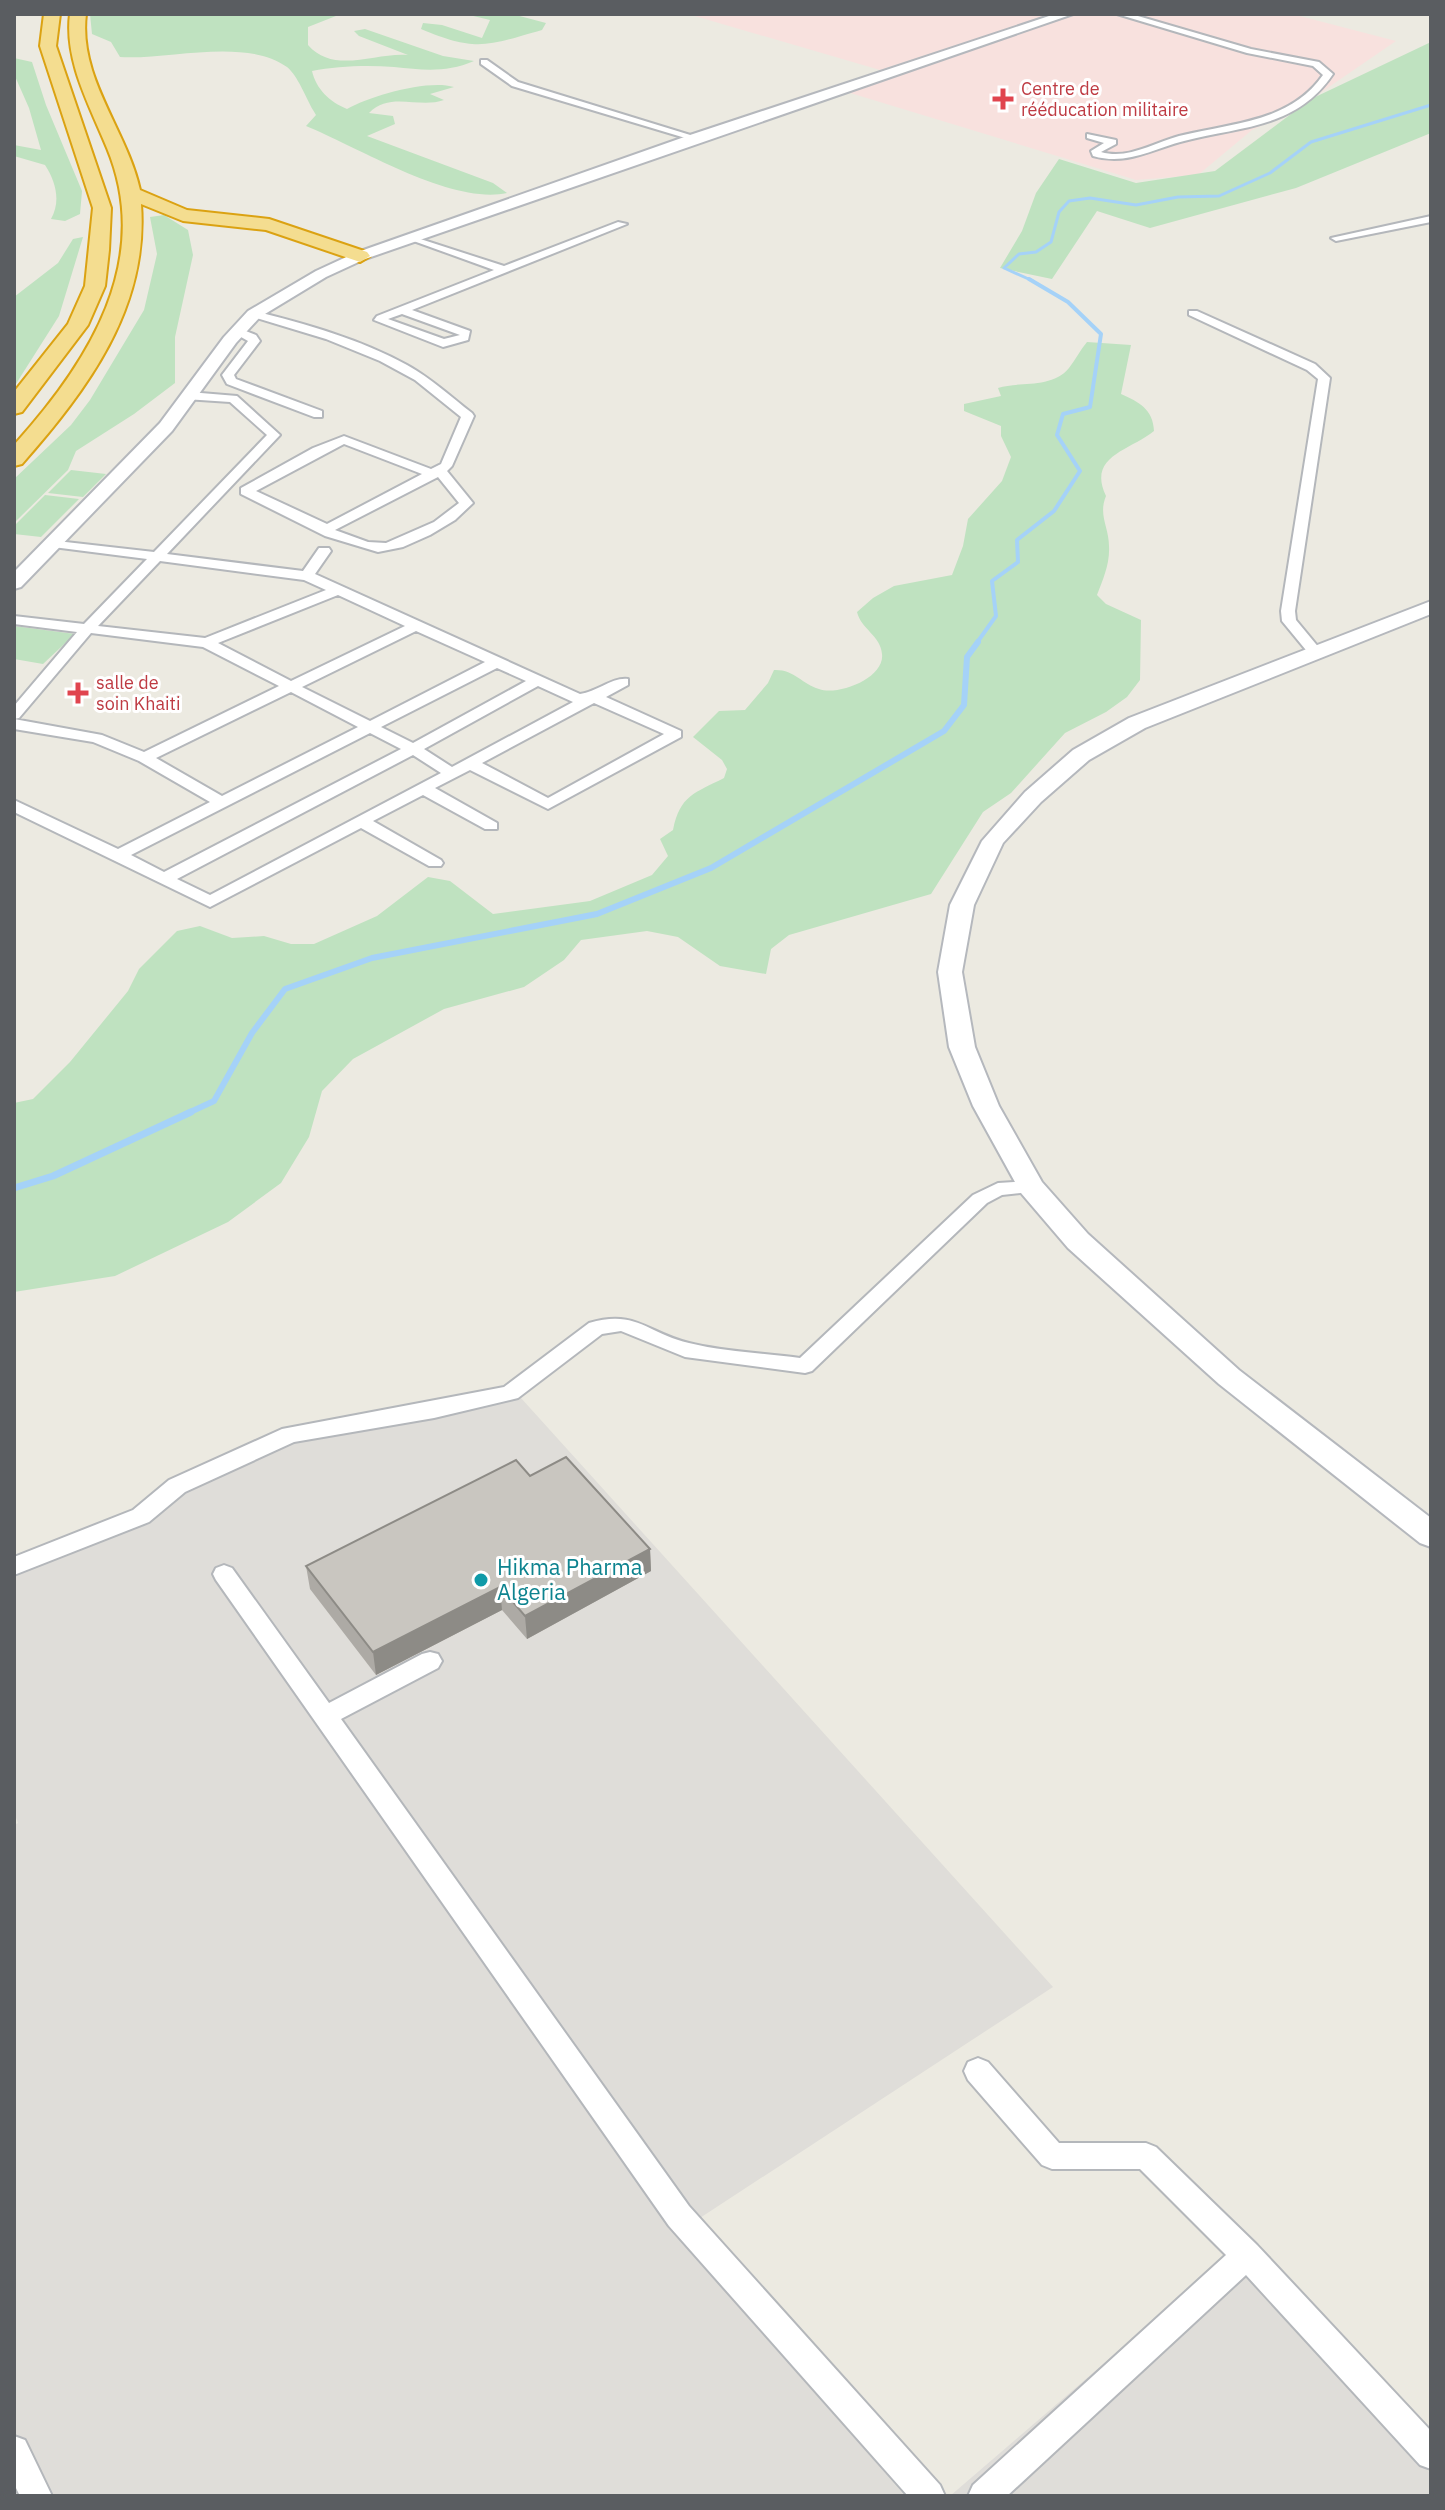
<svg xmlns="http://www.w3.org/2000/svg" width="1445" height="2510" font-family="'IBM Plex Sans',sans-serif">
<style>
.industrial{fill:#dfddd9}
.medical{fill:#f8e1de}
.green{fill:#bfe2c0}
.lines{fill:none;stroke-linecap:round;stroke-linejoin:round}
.stream-far3{stroke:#a5d2f8;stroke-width:3}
.stream-far2{stroke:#a5d2f8;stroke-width:4}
.stream-far1{stroke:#a5d2f8;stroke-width:6}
.stream{stroke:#a5d2f8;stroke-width:7}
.minor-casing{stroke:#b4b7bb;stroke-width:4}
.secondary-casing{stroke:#b5b8bd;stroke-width:4}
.motorway-casing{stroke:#dba212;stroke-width:4}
.minor{fill:#fff;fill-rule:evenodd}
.secondary{fill:#fff;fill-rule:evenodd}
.motorway{fill:#f4dd90;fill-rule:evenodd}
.wall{fill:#adaaa5}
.shaded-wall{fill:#8d8b86}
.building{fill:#c9c6c0;stroke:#8d8b86;stroke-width:2}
.health-dot{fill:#e0444e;stroke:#fff;stroke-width:3}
.culture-dot{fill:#0f9aa8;stroke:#fff;stroke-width:3}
.labels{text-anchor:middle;stroke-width:6;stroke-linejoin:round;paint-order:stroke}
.far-health-label{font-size:18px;fill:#be3a42;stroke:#fff;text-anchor:start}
.culture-label{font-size:22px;fill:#0d838f;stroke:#fff;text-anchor:start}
</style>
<rect width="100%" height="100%" fill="#eceae1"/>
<path class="industrial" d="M521,1398L1053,1987L677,2233L905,2496H14V1825L18,1823L14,1812V1570L297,1439Z
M1232,2253L1431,2474V2496H950Z"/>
<path class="medical" d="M688,14H1051L880,70Z
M1076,14H1292L1396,41L1291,113L1252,130L1198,175L1136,180L847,92Z"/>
<path class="green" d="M90,14H341L308,27V45C334,75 376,52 408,55L359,36L354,31L365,29L443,56L474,61C446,73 423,70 394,67C367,65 337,66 312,71C316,89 330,102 347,109C370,96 428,79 454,87L430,94L444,100C419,109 390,91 369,113L393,116L395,124L367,136L493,183L507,193C451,205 360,148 306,126L316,115L313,110C306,98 298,76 287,67C244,37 169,60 120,57L111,42L92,34Z
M465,14H512L546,23L542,30C486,46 476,52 421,29L423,23L442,25L482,38L490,20Z
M1431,42V133L1296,188L1150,228L1097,211L1052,279L1000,268L1022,231L1036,193L1059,159L1136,183L1215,171L1311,99Z
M14,58L32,62L46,105L82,191L80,214L65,221L51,219C61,201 56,182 45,165L14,156V145L41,150L29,108L14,74Z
M164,215L188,230L193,255L175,337V383L134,414L76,451L68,470L14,523V479L71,425L90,400L144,310L157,254L150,217Z
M83,237L59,316L14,387V297L58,263L73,239Z
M1087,342L1131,345L1121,394C1139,402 1153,409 1154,431C1129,451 1087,456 1106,496C1098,515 1109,527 1109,546C1110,564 1103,579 1097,595L1106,604L1141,620L1140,680L1127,697L1106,712L1065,733L1011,793L983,812L931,894L789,935L771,949L766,974L720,966L678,937L647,931L581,940L564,960L524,987L444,1009L353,1059L322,1091L309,1137L281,1183L228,1222L115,1276L14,1292V1103L33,1099L70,1062L128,991L139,969L177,931L200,926L232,938L264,936L291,944H314L377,916L428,877L450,881L493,914L590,901L652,875L668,856L660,839L673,830C680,795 695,793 724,778L727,769L722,760L693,737L719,711L745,710L768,683L774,670C794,669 802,684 819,689C838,696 885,678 882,654C881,636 861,629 857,612L873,598L894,586L952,575L963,546L968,519L1002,481L1011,457L1001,436V426L964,411V404L1001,396L998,388C1020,381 1052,389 1069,368C1076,359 1080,350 1087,342Z
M71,470L106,474L83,497L48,493Z
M45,495L79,499L41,537L14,534V526Z
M14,626L75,634L43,664L14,659Z"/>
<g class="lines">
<path class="stream-far3" d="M1033,281L1004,268L1019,254L1036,252L1051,242L1059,212L1069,201L1090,198L1136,205L1178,197L1219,196L1270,173L1311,142L1431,105"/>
<path class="stream-far2" d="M976,644L996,616L992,581L1018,562L1017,540L1054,511L1080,471L1057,435L1063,414L1090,407L1101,334L1068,302L1029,279"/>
<path class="stream-far1" d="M186,1114L214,1101L252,1033L285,989L372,958L597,914L711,868L944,731L964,705L967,657L978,642"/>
<path class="stream" d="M14,1188L53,1176L191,1112"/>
<defs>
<path id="minor" d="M1117,14H1131L1251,49L1319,62L1333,74C1296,129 1240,126 1184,141C1152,149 1127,166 1093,156L1091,151L1104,143L1087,138V134L1116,140V144L1101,152C1128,160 1153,143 1179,136C1229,123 1290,123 1323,75L1313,66L1247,53Z
M481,60H487L518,82L700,138L692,140L512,86L481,64Z
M1431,216V222L1336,241L1331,238Z
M618,222L627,224L412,310L470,331L468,340L443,347L374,320L377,316L494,270L408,239V235L504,266ZM402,314L460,335L444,339L388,319Z
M254,311C306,324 360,339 407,365C431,378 451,397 472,413L474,416L452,466L447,471L473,503L455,520L430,535L403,547L378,552L325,536L241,494V488L313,448L344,436L431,469L441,464L461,417L415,380L380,361L326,339L250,316L248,314ZM344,444L422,474L327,524L256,491ZM438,477L459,503L434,522L386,543L368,542L335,530Z
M1189,311H1197L1315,364L1330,378L1295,611L1296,620L1320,649V655H1310L1282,621L1281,611L1318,379L1307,370L1189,315Z
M238,328L256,335L260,341L234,375L236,379L322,411V417H314L227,384L222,375L248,341L234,333V329Z
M189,392L237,396L280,435L167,554L303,571L319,548H329L331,551L315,574L580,694C597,692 612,677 628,679V685L606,697L681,731V737L548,809L470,770L435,788L497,823V829H485L423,795L373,821L441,860L443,863L441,866H429L361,828L210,907L14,812V800L118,849L210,802L139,761L93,742L14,729V706L77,632L14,624V616L84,624L147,559L53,547L48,546V540L154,552L267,435L230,402L185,399L183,396ZM160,561L304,580L326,590L205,638L98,626ZM338,595L405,626L291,681L218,643ZM416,631L485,662L370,721L302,687ZM91,633L203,647L279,686L144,752L102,735L14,719L19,718ZM497,668L526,681L413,743L381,727ZM538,686L573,702L452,767L424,749ZM291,692L358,727L222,796L156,758ZM594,703L664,734L548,798L482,763ZM370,733L401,749L164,872L131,855ZM413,755L441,773L210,895L177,879Z
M1031,1181L1038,1183L1041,1187L1038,1191L1002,1195L987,1203L812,1371L805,1373L685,1357L621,1331L602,1334L518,1398L434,1418L294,1442L185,1492L149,1522L14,1575V1557L133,1510L169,1480L282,1429L504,1387L589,1323C636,1309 647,1333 689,1343C725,1352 764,1353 800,1358L973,1195L998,1183Z
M224,1565L232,1568L329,1703L422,1654L430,1652L438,1654L442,1661L438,1668L341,1719L689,2206L940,2485L945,2496H908L669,2226L216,1580L213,1574L216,1568Z
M978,2058L988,2062L1059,2143H1146L1156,2147L1257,2245L1431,2431V2469L1420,2465L1246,2275L1007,2496H968L973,2485L1226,2255L1140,2169H1052L1042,2165L968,2080L964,2071L968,2062Z
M14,2436L25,2440L52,2496H20L14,2484Z"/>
<path id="secondary" d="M1055,14H1073L365,259L326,277L260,317L236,343L172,431L21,587L14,589V572L160,423L224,337L248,311L316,271L355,253L690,135Z
M1431,601V614L1145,728L1089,760L1041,802L1003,843L974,905L962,972L975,1047L999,1106L1042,1182L1088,1234L1239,1370L1431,1518V1547L1420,1543L1219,1384L1068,1248L1021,1193L973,1106L949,1047L938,972L950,905L982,841L1025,792L1073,750L1129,718Z"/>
<path id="motorway" d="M44,14H60L56,46L111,208L109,250L105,286L88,325L22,412L14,414V392L68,324L85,286L93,208L40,46Z
M70,14H86C78,78 127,130 140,190L187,210L269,219L367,252L370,256L360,262L266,230L183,221L141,204C149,308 87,390 22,464L14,466V445C88,363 154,261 107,148C90,106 64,61 70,14Z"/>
</defs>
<use href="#minor" class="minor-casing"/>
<use href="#secondary" class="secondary-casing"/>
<use href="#motorway" class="motorway-casing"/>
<use href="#minor" class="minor"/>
<use href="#secondary" class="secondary"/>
<use href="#motorway" class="motorway"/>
</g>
<path class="wall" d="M530,1476L650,1549L651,1571L527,1639L502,1610L376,1675L310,1589L306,1566Z"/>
<path class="shaded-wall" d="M650,1549L651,1571L527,1639L525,1616Z
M500,1587L502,1610L376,1675L373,1652Z"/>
<path class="building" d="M566,1457L650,1549L525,1616L500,1587L373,1652L306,1566L516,1460L530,1476Z"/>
<g class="health-dot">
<path d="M999 87h8v8h8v8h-8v8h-8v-8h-8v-8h8z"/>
<path d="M74 681h8v8h8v8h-8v8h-8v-8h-8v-8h8z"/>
</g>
<circle class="culture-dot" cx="481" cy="1580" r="8"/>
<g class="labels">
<g class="far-health-label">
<text x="1021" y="95">Centre de<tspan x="1021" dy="21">rééducation militaire</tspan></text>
<text x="96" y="689">salle de<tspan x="96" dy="21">soin Khaiti</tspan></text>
</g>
<g class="culture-label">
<text x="497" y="1575">Hikma Pharma<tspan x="497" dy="25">Algeria</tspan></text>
</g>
</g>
<rect width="1445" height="2510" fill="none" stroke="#5a5d61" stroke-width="32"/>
</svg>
